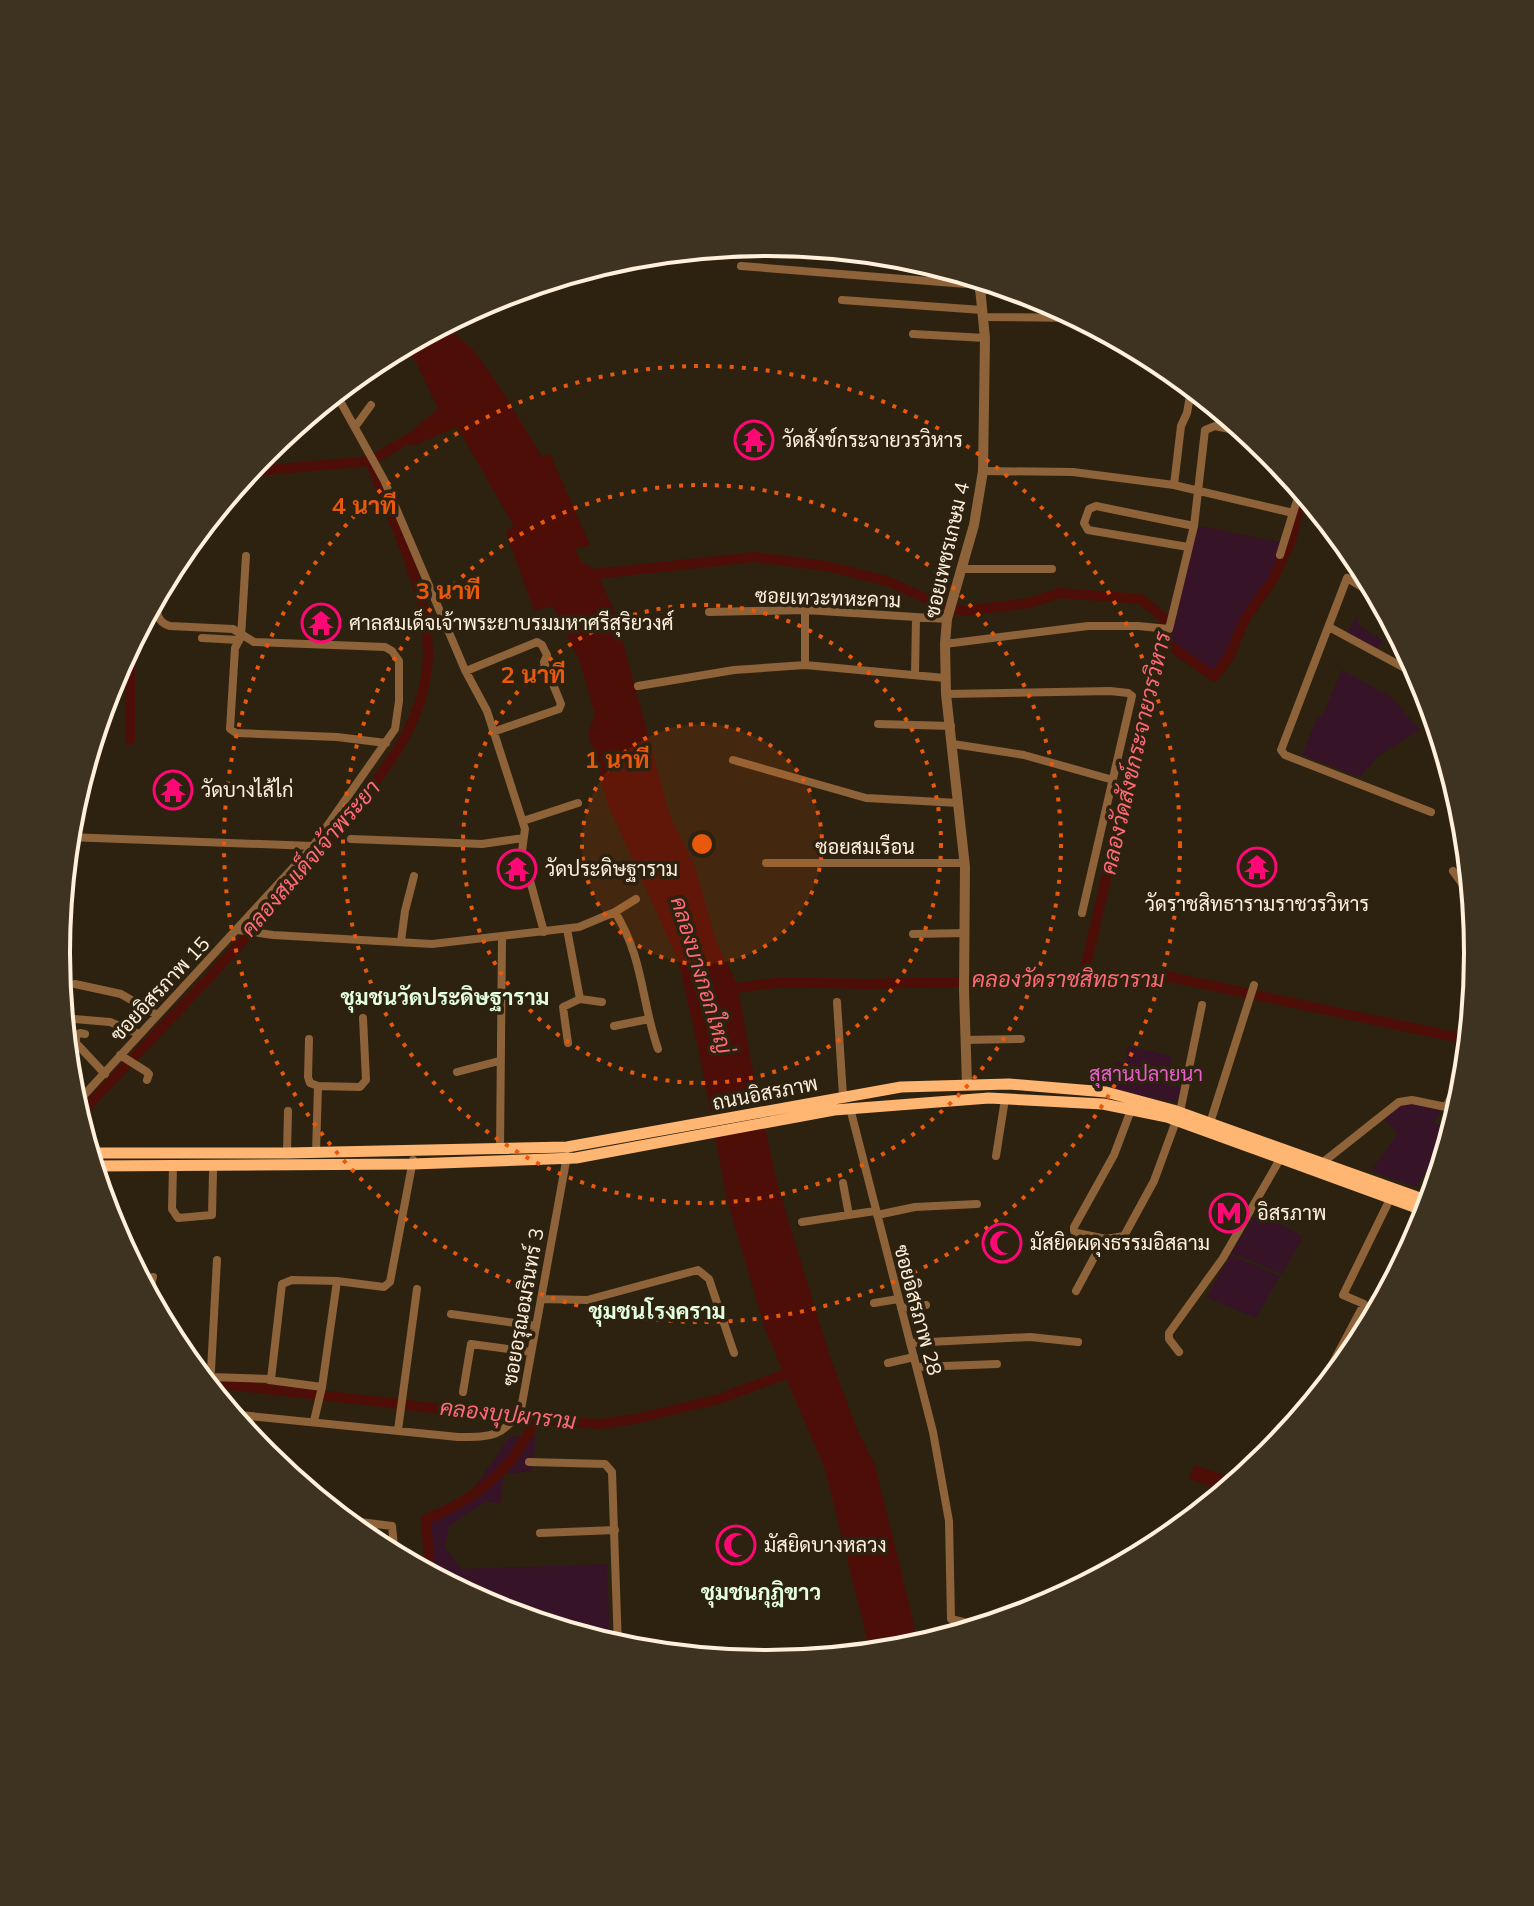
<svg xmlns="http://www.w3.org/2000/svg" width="1534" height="1906" font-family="Mulish,Sarabun,sans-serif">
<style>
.green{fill:#371328}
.water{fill:#4e0e08}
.pier{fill:#2d2210}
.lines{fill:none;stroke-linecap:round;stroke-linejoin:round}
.canal{stroke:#4e0e08;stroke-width:10}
.minor{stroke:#8e6339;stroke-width:8}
.tertiary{stroke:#8e6339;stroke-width:10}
.secondary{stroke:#ffb673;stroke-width:11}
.ring{fill:none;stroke:#e8590c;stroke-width:4;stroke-dasharray:4 8}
.labels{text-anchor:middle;stroke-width:7;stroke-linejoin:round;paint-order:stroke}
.poi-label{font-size:20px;fill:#fff0dc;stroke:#2d2210;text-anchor:start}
.street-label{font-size:20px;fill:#fff0dc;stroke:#2d2210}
.park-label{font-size:20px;fill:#e760cb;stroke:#2d2210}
.water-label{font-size:22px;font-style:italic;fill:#ff6a76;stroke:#2d2210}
.neighbourhood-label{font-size:22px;font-weight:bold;fill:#e4ffde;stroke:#2d2210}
.rim{fill:none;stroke:#fff0dc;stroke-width:4}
.centre{fill:#e8590c;stroke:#2d2210;stroke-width:4}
.ring-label{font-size:24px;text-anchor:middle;font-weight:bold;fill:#e8590c;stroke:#2d2210;stroke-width:7;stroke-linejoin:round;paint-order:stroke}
</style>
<rect width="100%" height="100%" fill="#2d2210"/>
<path class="green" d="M1199,526L1280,542L1279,560L1214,673L1164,637Z
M1357,615L1359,626L1383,640L1377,650L1346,634Z
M1342,670L1391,697L1420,730L1378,756L1360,777L1302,755L1318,716L1322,717Z
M1128,1046L1171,1056L1169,1085L1181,1088L1176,1102L1111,1090L1115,1062L1126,1063Z
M1410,1102L1440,1111L1435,1122L1449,1133L1416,1187L1371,1171L1398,1133L1383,1119L1398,1105Z
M1257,1211L1303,1237L1282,1274L1232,1253Z
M1231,1255L1280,1276L1256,1318L1206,1297Z
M536,1435L532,1471L504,1474L500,1503L485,1502L449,1526L445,1548L462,1569L607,1564L610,1645L494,1610L436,1578L430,1524L434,1511L472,1492L509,1437Z"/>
<path class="water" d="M446,322C452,335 463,339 472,349C499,382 520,421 542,457L550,454L590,545L575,549L582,562L596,570L615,613L670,816L695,866L715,938L737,984L751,1062L777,1183L829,1354L857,1429L875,1465L914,1624L915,1648L868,1654L866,1635L825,1469L766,1332L727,1200L698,1047L678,960L608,805L588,733L595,715L580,662L553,606L534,611L506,532L514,526L457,427L413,446L403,438L438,409L417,364L404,345Z
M1194,1465L1240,1480L1226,1492L1189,1479Z"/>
<path class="pier" d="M763,1101L768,1126L711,1137L706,1112Z"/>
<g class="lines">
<path class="canal" d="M246,472L370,461L415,435
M587,575L754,557L826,566L887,581L947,608L965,611L1029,603L1059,593L1141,599L1166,620L1083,978
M1161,639L1214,677L1229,657L1245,619L1272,581L1291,541L1299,505
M130,740V643
M727,989L783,982L865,984L1170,977L1469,1040
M77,1117C165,1024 255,933 335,833C372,786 416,738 426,677C438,608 394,525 370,461
M204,1382L540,1420L599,1424L635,1419L719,1399L796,1370
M430,1575L426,1519C474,1500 515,1468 535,1419"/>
<path class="minor" d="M741,266L979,285
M979,290H1019
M842,300L982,310
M983,317L1080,318
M913,334L985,338
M335,392L384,480L465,670L487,711L525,829L522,851L544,932
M355,427L371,405
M983,471L1073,472L1174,485L1293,513L1280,555
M1174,485L1181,426L1187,413L1190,396
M1293,513L1301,488
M1188,547L1088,530L1084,523L1089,509L1096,506L1194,526
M246,556L241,637L235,648L230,729L236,733L337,737L386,743
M962,569H1052
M1379,597L1347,578L1281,750L1285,755L1431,812
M709,612L805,610L947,619
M1329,627L1412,672H1419
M202,638L239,640
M945,644L1088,626H1138L1169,629L1194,526L1205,430L1215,426L1249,433
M805,665V610
M466,671L537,642L542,645L547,655L544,662L561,704L559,709L493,732
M915,675L916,617
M638,686L734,670L805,665L945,678
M946,694L1110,691L1128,693L1132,696L1082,913
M878,724L951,726
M953,744L1024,755L1113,780
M733,760L866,798L959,803
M523,821L578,803
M67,837L313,846
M351,839L482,844L523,838
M766,863H965
M1453,871L1473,899
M615,912C644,959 641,1001 658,1049
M1466,920L1474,914
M567,929L580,999
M238,930L273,935L432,944L579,927L615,912L636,899
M913,934L965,933
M401,941L405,911L414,876
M75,984L121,994L157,1015
M837,1002L843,1096
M62,1018L110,1022L139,1034
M614,1026L649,1019
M85,1034L80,1033L76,1036V1043L105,1074
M309,1039L308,1077L310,1083L318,1086L360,1087L366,1080L363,1018
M965,1040L1021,1039
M568,1043L563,1007L580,999L602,1002
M120,1055L147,1072L149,1074L147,1080
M457,1072L499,1061
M74,1106L313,846L395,729L399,701V661L392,651L385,647L254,642L233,629L170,626C154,622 157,607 157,594
M850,1108L933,1432L949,1521L951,1619L983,1627
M1131,1110L1114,1155L1074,1227V1231L1077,1233L1106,1239L1124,1236L1154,1181L1176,1121
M1180,1112L1202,1005
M1210,1123L1254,985
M500,1149L502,938
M287,1153L288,1111
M316,1153L318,1086
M996,1156L1005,1099
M1322,1163L1399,1102L1412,1100L1446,1107L1459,1081
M173,1166L172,1209L178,1218L212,1215L213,1172
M843,1183L849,1215
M877,1215L915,1207L977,1204
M802,1222L875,1211
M1076,1291L1104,1239
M148,1297L153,1277
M541,1299L587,1300L698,1270L709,1279L734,1353
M874,1303L898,1299
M901,1308L926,1305
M451,1314L536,1326
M910,1343L1030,1337L1078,1342
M1179,1352L1169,1339V1333L1223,1258L1280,1159
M888,1363L914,1357
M917,1367L997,1364
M1327,1374L1364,1304L1343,1295L1390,1199
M211,1377L271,1379L282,1284L292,1280L337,1281
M269,1380L322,1387
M210,1389L217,1260
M463,1392L471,1344L531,1352
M230,1414L458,1437C490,1437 502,1438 521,1409L567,1156
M314,1421L322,1387L337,1281L384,1287L390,1282L413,1160
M398,1430L417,1289
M529,1462L605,1464L612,1472L618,1647
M351,1527L360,1522L392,1526L395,1556
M540,1533L615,1530"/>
<path class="tertiary" d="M967,1084L964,990L965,867L946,694L945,644L947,619L974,525L983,471L985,338L979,278"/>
<path class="secondary" d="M88,1153H287L567,1147L901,1087L1009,1084L1106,1092L1173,1110L1431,1202
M92,1166L413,1164L576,1158L834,1110L989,1098L1103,1104L1167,1117L1428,1212"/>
</g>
<circle cx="702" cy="844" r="120" fill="#e8590c" fill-opacity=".12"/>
<g class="ring">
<circle cx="702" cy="844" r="120"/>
<circle cx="702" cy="844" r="239"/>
<circle cx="702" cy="844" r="359"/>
<circle cx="702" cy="844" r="478"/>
</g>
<defs>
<symbol id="temple-ring" viewBox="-11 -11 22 22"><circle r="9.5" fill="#2d2210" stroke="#ff0876" stroke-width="1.5"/><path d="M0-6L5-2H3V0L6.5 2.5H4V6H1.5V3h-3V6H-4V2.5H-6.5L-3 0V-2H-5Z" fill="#ff0876"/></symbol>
<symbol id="metro-ring" viewBox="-11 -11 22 22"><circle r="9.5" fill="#2d2210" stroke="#ff0876" stroke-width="1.5"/><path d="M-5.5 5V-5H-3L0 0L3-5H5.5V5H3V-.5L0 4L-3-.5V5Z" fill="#ff0876"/></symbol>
<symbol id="mosque-ring" viewBox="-11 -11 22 22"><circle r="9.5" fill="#2d2210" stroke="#ff0876" stroke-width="1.5"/><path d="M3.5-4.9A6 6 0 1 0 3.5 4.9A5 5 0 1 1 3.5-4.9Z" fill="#ff0876"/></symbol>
</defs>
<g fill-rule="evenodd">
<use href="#temple-ring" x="732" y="418" width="44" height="44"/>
<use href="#temple-ring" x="299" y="601" width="44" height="44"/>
<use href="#temple-ring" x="151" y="768" width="44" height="44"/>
<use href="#temple-ring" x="1235" y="845" width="44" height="44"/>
<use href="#temple-ring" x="495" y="847" width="44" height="44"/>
<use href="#metro-ring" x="1207" y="1191" width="44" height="44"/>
<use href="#mosque-ring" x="980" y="1221" width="44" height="44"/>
<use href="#mosque-ring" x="714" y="1523" width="44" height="44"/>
</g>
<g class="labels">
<g class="poi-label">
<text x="782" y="447">วัดสังข์กระจายวรวิหาร</text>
<text x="349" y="630">ศาลสมเด็จเจ้าพระยาบรมมหาศรีสุริยวงศ์</text>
<text x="201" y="797">วัดบางไส้ไก่</text>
<text x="545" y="876">วัดประดิษฐาราม</text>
<text x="1257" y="911" text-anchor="middle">วัดราชสิทธารามราชวรวิหาร</text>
<text x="1257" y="1220">อิสรภาพ</text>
<text x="1030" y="1250">มัสยิดผดุงธรรมอิสลาม</text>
<text x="764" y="1552">มัสยิดบางหลวง</text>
</g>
<g class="street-label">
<text transform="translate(947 550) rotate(-77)" y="7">ซอยเพชรเกษม 4</text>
<text transform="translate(828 598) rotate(2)" y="7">ซอยเทวะทหะคาม</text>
<text x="865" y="854">ซอยสมเรือน</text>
<text transform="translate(160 989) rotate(-47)" y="7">ซอยอิสรภาพ 15</text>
<text transform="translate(765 1093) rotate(-11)" y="7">ถนนอิสรภาพ</text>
<text transform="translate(523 1307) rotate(-80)" y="7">ซอยอรุณอมรินทร์ 3</text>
<text transform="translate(918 1310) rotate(75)" y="7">ซอยอิสรภาพ 28</text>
</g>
<g class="park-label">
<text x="1146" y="1081">สุสานปลายนา</text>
</g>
<g class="water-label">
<text transform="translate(1135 753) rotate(-77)" y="8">คลองวัดสังข์กระจายวรวิหาร</text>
<text transform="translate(310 858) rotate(-49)" y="8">คลองสมเด็จเจ้าพระยา</text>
<text transform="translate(702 975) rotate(73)" y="8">คลองบางกอกใหญ่</text>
<text x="1068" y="987">คลองวัดราชสิทธาราม</text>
<text transform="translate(508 1414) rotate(6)" y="8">คลองบุปผาราม</text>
</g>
<g class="neighbourhood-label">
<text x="445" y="1005">ชุมชนวัดประดิษฐาราม</text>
<text x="657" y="1319">ชุมชนโรงคราม</text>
<text x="761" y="1600">ชุมชนกุฎิขาว</text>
</g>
</g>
<path d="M0 0H1534V1906H0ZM70 953a697 697 0 1 1 1394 0a697 697 0 1 1-1394 0Z" fill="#3e3220" fill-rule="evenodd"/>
<path class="rim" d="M70 953a697 697 0 1 1 1394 0a697 697 0 1 1-1394 0Z"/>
<circle cx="702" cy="844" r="12" class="centre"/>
<g class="ring-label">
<text x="364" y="514">4 นาที</text>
<text x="448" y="599">3 นาที</text>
<text x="533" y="683">2 นาที</text>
<text x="617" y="768">1 นาที</text>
</g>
</svg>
